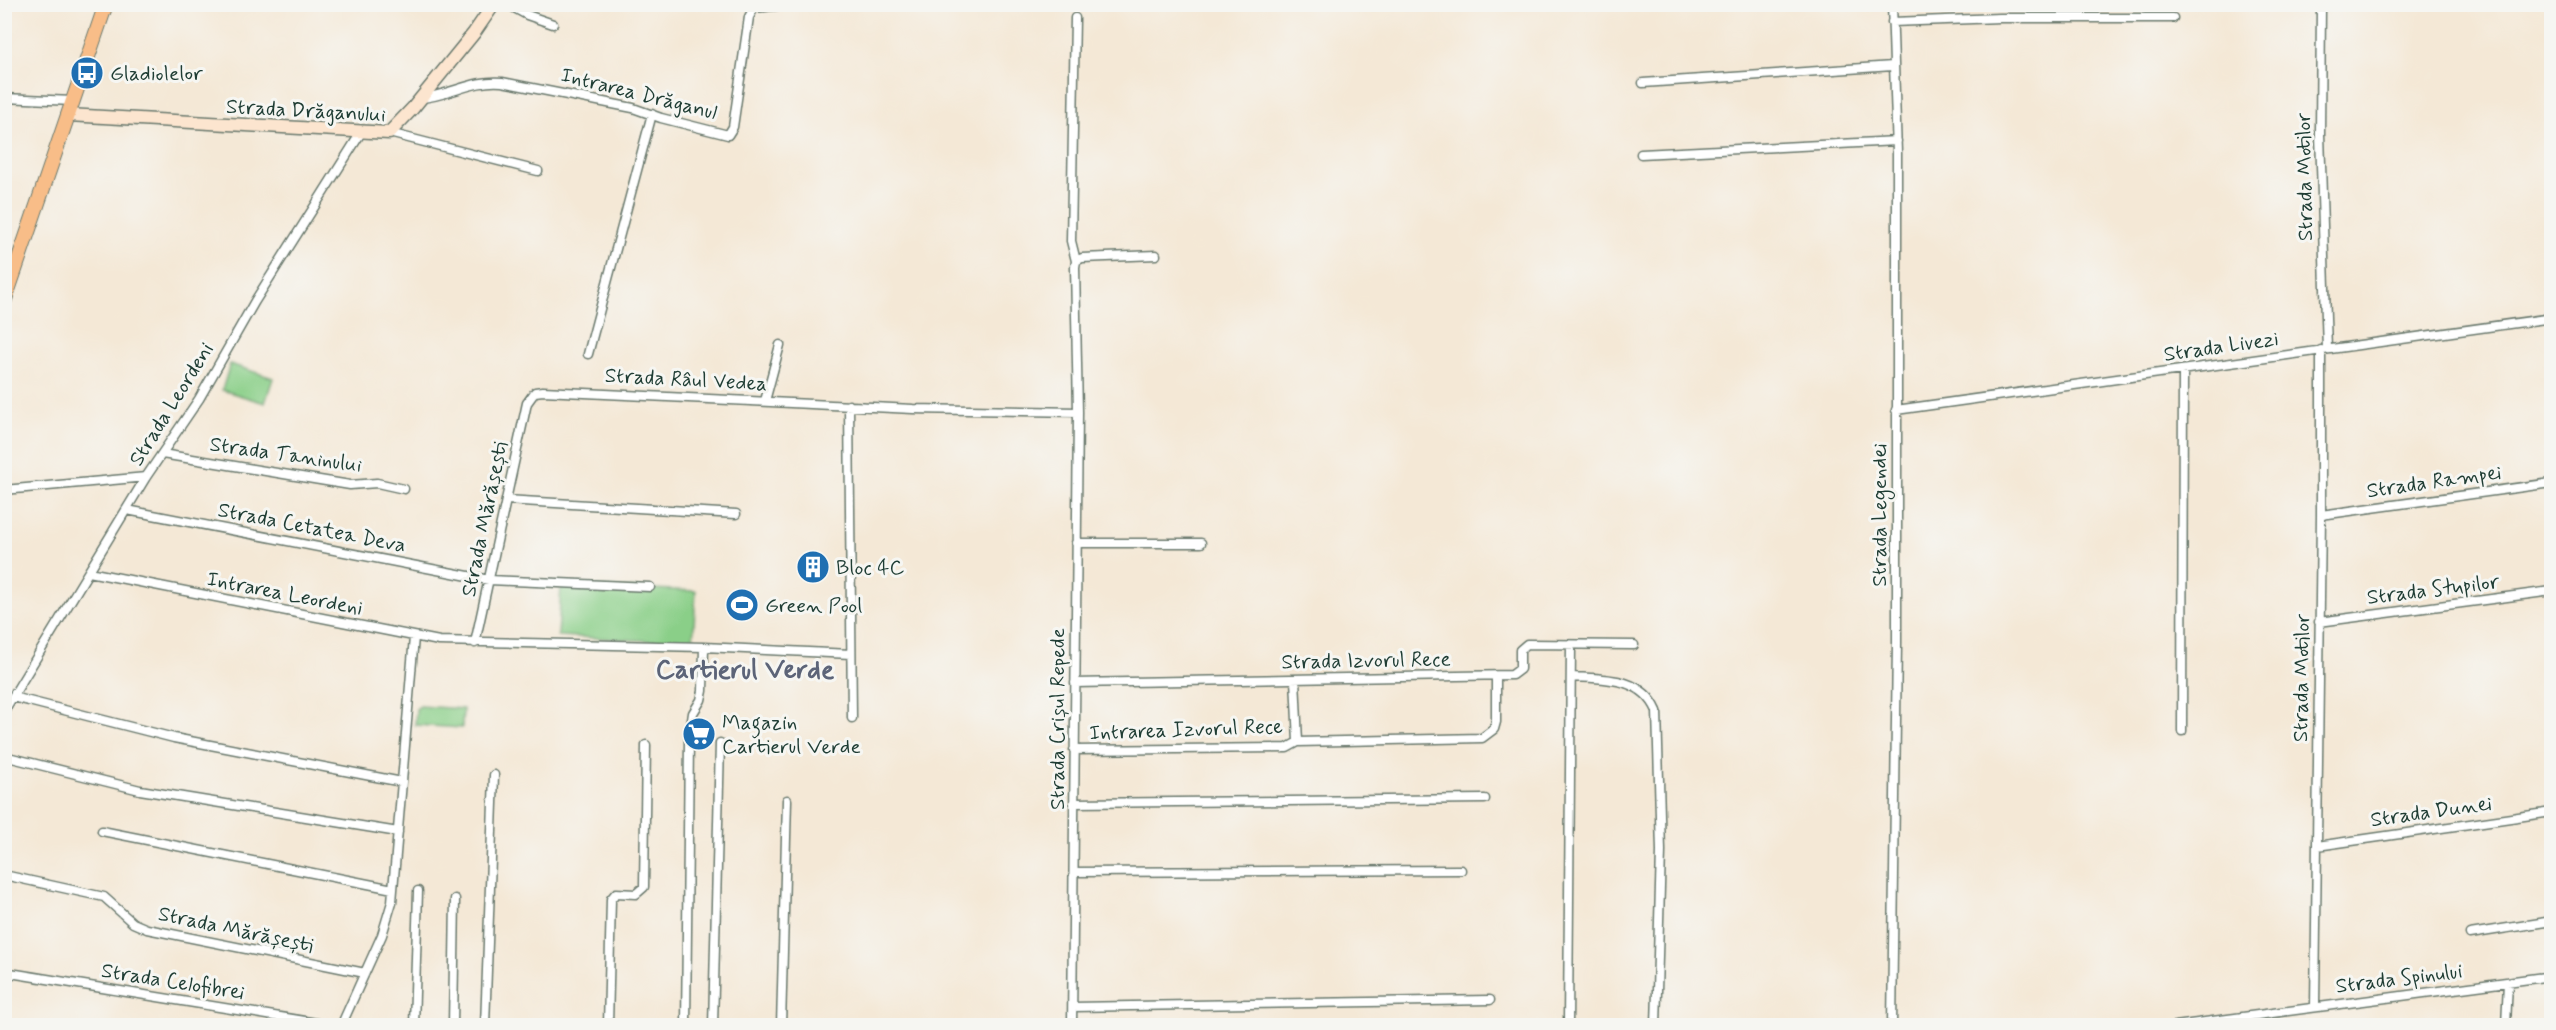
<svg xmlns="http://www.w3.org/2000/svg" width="2556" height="1030" font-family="Mynerve,sans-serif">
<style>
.green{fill:#8acf88;stroke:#54865e;stroke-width:1.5}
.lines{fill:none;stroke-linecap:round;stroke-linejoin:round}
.street-casing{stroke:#6a796d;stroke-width:11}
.secondary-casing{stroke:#6a796d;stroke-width:15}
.primary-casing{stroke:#6a796d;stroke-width:16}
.street{stroke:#fff;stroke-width:8}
.secondary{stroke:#fce5cf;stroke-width:12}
.primary{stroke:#f8bd88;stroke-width:14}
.labels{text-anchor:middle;stroke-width:6;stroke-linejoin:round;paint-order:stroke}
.poi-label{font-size:21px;fill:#1f3d34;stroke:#f6f6f2;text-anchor:start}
.street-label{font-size:21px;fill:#1f3d34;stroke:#f6f6f2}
.district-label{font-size:27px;font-weight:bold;fill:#5c6478;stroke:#f6f6f2}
</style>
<rect width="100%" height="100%" fill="#f6f6f2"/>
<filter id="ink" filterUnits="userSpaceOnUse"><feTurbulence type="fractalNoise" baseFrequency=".0167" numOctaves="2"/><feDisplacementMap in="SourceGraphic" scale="12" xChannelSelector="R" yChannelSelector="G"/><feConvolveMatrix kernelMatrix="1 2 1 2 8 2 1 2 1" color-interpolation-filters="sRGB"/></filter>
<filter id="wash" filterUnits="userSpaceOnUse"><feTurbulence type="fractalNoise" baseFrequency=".008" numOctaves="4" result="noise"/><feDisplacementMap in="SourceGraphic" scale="24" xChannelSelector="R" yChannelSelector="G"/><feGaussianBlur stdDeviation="1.35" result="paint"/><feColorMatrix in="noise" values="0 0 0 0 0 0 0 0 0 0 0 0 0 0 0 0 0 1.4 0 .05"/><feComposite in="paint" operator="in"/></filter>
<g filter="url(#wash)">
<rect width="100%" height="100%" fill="#f4e8d6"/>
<path class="green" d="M230,364L273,378L265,403L222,390Z
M561,585L696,591L693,643L558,636Z
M420,706L463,709L462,728L415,725L416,709Z"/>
</g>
<g filter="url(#ink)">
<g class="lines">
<defs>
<path id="street" d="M507,4L527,15L553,24
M1892,4L1897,153V643L1892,1026
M2321,4L2320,134L2327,349
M1075,18L1071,241L1076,261
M1892,22L2000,18H2173
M1643,83L1893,66
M4,98L73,101
M421,98C449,96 474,79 502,82L633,108L661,118L728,135L733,127L749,17L754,8L794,4
M389,133L538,171
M1641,154L1897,141
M588,354L652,114
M765,401L780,345
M849,405L852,718
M1896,410L2552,318
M162,454L350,485L377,483L404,489
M4,490L146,477
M506,500L736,514
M127,510L489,580L650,587
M2321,515L2552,483
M1076,543H1201
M89,572L439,641L704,647L851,654
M2319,622L2552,591
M475,643L527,403L535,392L543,391L913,409L1078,412
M1571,677C1603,679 1642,676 1657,711L1661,851L1656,1026
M1295,679L1298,742
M1075,683L1512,675L1520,669V650L1527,644L1634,645
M13,697L174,738L402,782
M4,711L146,477L199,399L255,301L362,131
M2182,731L2183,371
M1074,750L1287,748L1298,742L1482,738L1494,729L1496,722V676
M4,756L140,790L398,832
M1074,803L1485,799
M102,831L393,889
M2317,846L2552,812
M1074,872L1461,870
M4,875L104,897L133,923L147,929L365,973
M2470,934L2552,921
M4,972L335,1026
M1073,1007L1490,1000
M2315,1007L2321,515V350
M341,1026L382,935L392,902L414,637
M414,1026L418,891
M453,1026L455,899
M485,1026L494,775
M608,1026L611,899L616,893L636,894L644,887L646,745
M686,1026L689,740L693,713L701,700L703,691L704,647
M713,1026L720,743
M781,1026L787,800
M1072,1026L1078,412L1075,267L1076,261L1082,258L1156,255
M1568,1026L1571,645
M2175,1026L2552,976
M2252,1026V1016
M2506,1026L2508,982"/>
<path id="secondary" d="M68,115L389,133L413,108L474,33L494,4"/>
<path id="primary" d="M4,302L106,4"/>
</defs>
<use href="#street" class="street-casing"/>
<use href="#secondary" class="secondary-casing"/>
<use href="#primary" class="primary-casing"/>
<use href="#street" class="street"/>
<use href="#secondary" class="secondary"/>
<use href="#primary" class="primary"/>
</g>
</g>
<defs>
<symbol id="bus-disc" viewBox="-11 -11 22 22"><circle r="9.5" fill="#1f6fb2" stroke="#f6f6f2"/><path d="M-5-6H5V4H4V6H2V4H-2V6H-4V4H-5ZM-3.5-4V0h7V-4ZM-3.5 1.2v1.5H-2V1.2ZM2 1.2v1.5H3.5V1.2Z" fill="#fff"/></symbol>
<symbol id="building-disc" viewBox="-11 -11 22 22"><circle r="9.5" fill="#1f6fb2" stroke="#f6f6f2"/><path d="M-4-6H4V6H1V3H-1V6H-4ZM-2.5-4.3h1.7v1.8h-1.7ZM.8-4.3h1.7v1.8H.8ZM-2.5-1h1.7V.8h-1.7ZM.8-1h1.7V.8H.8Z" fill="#fff"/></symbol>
<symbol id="stadium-disc" viewBox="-11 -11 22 22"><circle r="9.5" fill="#1f6fb2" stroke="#f6f6f2"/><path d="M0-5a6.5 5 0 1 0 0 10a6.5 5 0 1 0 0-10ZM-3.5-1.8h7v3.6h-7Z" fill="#fff"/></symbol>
<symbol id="supermarket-disc" viewBox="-11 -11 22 22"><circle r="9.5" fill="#1f6fb2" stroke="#f6f6f2"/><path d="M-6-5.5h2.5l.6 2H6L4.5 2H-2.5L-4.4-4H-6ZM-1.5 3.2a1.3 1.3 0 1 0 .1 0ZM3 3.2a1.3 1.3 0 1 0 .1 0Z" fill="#fff"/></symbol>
</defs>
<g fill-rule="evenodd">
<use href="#bus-disc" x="68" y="54" width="38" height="38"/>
<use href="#building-disc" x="794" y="548" width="38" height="38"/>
<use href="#stadium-disc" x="723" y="586" width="38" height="38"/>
<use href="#supermarket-disc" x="680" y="715" width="38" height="38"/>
</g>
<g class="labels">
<g class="poi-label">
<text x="110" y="80">Gladiolelor</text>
<text x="836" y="574">Bloc 4C</text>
<text x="765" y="612">Green Pool</text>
<text x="722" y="729">Magazin<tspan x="722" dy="24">Cartierul Verde</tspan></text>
</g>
<g class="street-label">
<text transform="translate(639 93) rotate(14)" y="7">Intrarea Drăganul</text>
<text transform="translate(306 110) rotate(3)" y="7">Strada Drăganului</text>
<text transform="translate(2304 177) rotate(-91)" y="7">Strada Motilor</text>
<text transform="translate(2221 346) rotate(-8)" y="7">Strada Livezi</text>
<text transform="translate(686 379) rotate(3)" y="7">Strada Râul Vedea</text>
<text transform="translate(171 404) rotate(-58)" y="7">Strada Leordeni</text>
<text transform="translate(286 454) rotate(8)" y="7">Strada Taninului</text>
<text transform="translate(2434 481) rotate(-8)" y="7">Strada Rampei</text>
<text transform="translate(1879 515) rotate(-90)" y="7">Strada Legendei</text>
<text transform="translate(484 519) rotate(-78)" y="7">Strada Mărășești</text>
<text transform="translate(312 527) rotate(11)" y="7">Strada Cetatea Deva</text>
<text transform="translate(2433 589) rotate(-7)" y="7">Strada Stupilor</text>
<text transform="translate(285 593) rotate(11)" y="7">Intrarea Leordeni</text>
<text transform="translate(1366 660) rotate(-1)" y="7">Strada Izvorul Rece</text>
<text transform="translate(2301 678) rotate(-89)" y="7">Strada Motilor</text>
<text transform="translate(1057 719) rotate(-90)" y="7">Strada Crișul Repede</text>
<text transform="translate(1186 729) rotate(-2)" y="7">Intrarea Izvorul Rece</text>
<text transform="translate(2431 811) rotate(-8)" y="7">Strada Dunei</text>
<text transform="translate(236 929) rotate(12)" y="7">Strada Mărășești</text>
<text transform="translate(2399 978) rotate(-7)" y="7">Strada Spinului</text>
<text transform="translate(173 981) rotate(9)" y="7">Strada Celofibrei</text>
</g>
<g class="district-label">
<text x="745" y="678">Cartierul Verde</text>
</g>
</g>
<rect width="2556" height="1030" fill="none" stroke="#f6f6f2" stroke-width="24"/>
</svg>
